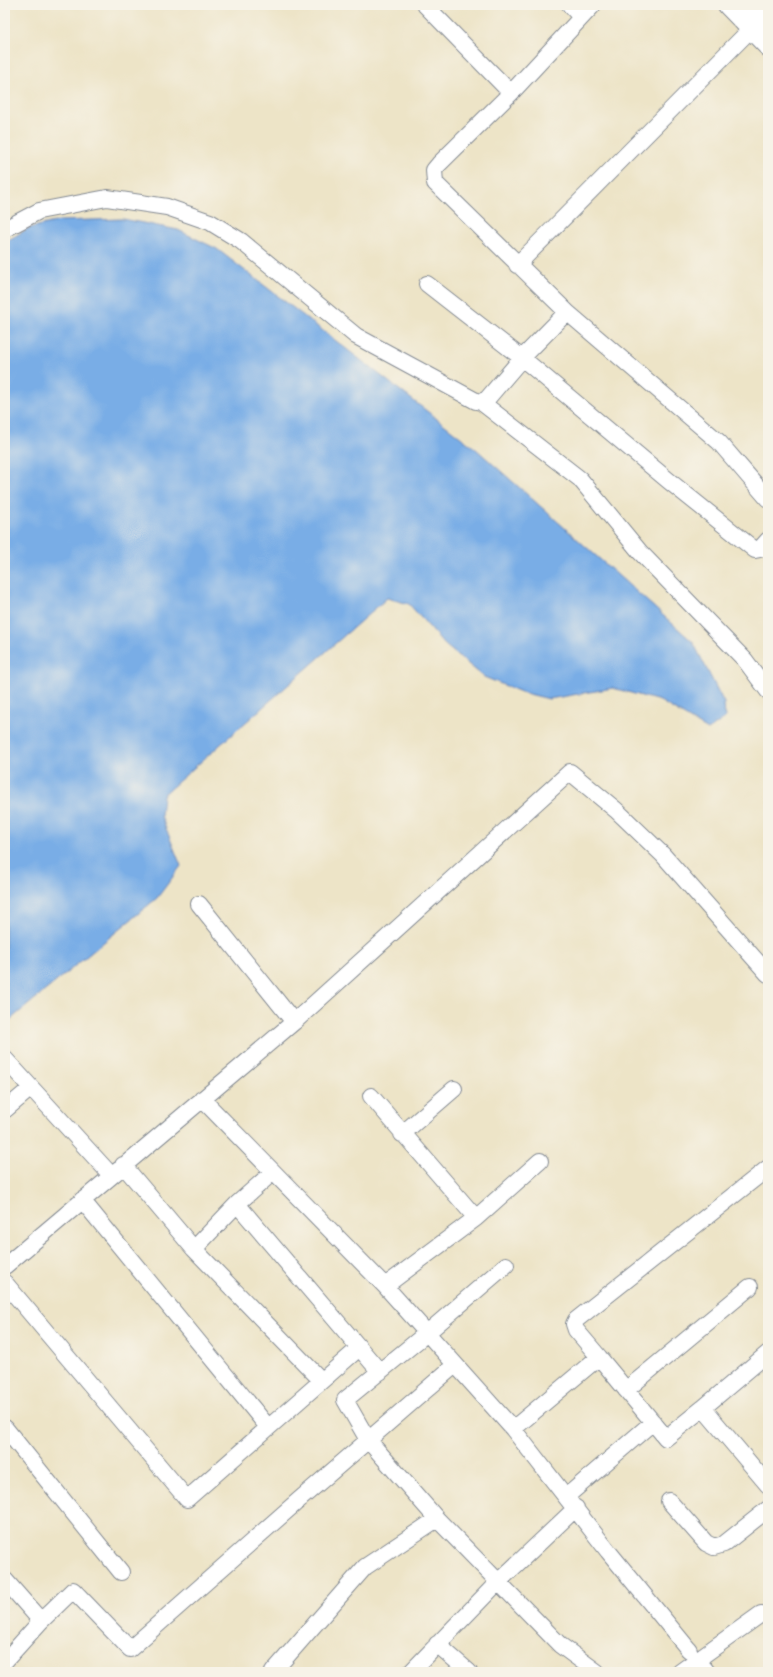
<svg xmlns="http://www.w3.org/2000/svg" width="773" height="1677" font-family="'Balsamiq Sans',sans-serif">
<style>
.water{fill:#79ade6;stroke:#4a6ea2}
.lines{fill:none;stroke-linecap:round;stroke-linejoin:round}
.minor-casing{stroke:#848a92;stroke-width:18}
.tertiary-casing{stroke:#848a92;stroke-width:22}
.minor{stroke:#fff;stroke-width:16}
.tertiary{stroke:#fff;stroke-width:20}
</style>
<rect width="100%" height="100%" fill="#f7f3e8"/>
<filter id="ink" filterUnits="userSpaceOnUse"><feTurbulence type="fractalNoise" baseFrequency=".025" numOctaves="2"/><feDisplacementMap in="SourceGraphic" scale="8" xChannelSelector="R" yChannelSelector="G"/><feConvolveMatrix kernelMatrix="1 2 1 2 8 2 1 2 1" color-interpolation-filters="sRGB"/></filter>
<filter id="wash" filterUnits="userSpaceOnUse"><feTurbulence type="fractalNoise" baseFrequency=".012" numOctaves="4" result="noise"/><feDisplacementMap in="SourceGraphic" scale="16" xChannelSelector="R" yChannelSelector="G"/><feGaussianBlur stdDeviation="0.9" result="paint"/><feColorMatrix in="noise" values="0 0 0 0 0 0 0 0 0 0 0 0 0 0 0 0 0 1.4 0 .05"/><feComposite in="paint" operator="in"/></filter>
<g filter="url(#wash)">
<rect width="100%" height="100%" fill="#ede4c7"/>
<path class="water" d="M123,219L178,230L217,249L476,449L693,642L724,703L725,718L708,730L660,701L613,688L549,699L521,692L484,677L445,645L409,604L387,598L163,795L161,816L181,866L157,898L5,1024V242L29,228L59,221Z"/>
</g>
<g filter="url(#ink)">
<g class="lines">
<defs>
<path id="minor" d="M425,5L511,93
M570,5L581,17
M593,5L511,93L439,164L434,170L435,183L567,312L719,442L768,499
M5,229L39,211L107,198L167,207L210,222L241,241L356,336L476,401L481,402L487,399L522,358L669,481L755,550L760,549L768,540
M517,265L751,29
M427,284L522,358L567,312
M481,402L580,479L640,552L745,660L768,691
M199,904L294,1022
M5,1059L111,1175
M371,1096L476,1218L385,1286
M202,1099L385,1286L513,1429L608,1551L689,1650
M5,1110L31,1088
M402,1134L454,1089
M123,1165L194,1249L237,1204
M273,1172L237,1204L380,1372
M82,1200L268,1427
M476,1218L540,1161
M194,1249L321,1380
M5,1266L294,1022L570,772L616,810L663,855L768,974
M5,1283L187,1499L358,1349
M768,1353L703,1408L768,1485
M599,1357L576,1330L574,1324L576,1320L768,1168
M626,1390L750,1287
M5,1428L121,1572
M513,1429L599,1357L666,1438L703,1408
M567,1496L653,1422
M669,1501L706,1543L714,1547L724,1544L768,1509
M437,1519L560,1645L597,1672
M5,1580L41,1621
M437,1644L469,1672
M5,1661L41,1621L73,1590L130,1649L299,1500L455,1365
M704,1668L707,1672
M273,1672L365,1567L437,1519L368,1440L345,1400L427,1333L506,1265
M411,1672L497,1583L576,1508
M680,1672L761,1614"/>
<path id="tertiary" d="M728,5L768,46
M751,5L768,23"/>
</defs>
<use href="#minor" class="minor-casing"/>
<use href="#tertiary" class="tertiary-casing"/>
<use href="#minor" class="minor"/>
<use href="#tertiary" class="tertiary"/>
</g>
</g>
<rect width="773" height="1677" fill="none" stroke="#f7f3e8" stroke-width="20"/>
</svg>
